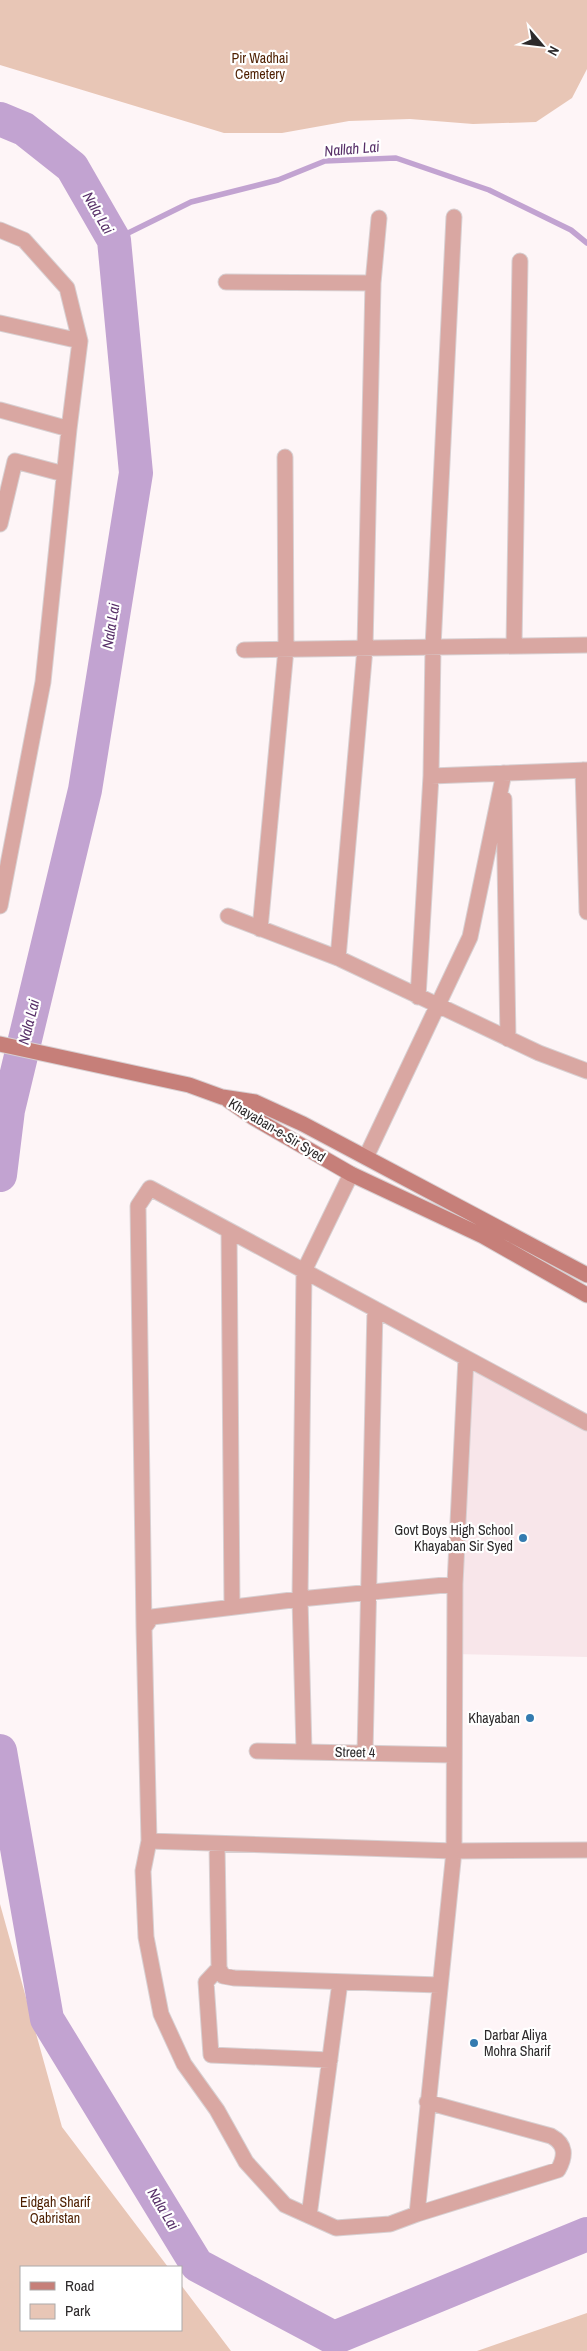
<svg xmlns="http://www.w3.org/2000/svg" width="587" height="2351" font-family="'Archivo Narrow',sans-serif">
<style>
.built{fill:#f8e6ea}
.green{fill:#e8c6b6}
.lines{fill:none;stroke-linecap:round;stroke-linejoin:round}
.stream{stroke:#c2a3d1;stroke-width:5.5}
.river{stroke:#c2a3d1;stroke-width:34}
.minor-casing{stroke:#d8d0d2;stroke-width:17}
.secondary-casing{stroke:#d8d0d2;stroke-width:17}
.minor{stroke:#d9a7a2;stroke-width:15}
.secondary{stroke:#c67f79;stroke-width:15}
.poi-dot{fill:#347bb0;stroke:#fff;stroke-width:2}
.labels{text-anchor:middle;stroke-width:4.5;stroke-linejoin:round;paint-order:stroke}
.park-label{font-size:14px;fill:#4e1f01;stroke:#fff}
.street-label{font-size:14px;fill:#2d2a2b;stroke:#fff}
.poi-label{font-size:14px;fill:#2d2a2b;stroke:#fff;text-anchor:end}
.water-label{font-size:15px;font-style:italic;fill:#572f68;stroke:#fff}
</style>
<rect width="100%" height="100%" fill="#fef5f7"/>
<path class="built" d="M466,1358L587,1423V1657L454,1654Z"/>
<path class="green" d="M0,0H587V69L572,98L536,122L473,124L410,119L349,121L282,133H224L0,65Z
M0,1904L62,2127L168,2267H21V2330H181V2285L231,2351H0Z
M587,2313V2351H477Z"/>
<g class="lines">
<path class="stream" d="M114,240L191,202L278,180L325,161L396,158L489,190L571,230L587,243"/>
<path class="river" d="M0,119L24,129L72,167L114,240L136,473L85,790L8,1110L0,1175
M0,1751L47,2019L197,2265L334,2338L587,2234"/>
<defs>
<path id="minor" d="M0,230L24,240L67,288L80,341L69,429L43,682L0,906
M226,282L373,283
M0,323L80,341
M0,410L69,429
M0,524L15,461L64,474
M514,646L520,261
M244,650L587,645
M583,770L587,912
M431,776L587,770
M504,799L508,1039
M228,916L338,958L539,1053L587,1071
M260,929L286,649L285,457
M338,958L365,648L373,283L379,218
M418,997L431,776L433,647L454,217
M366,1157L470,937L504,773
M229,1231L232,1607
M144,1628L138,1206L150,1188L587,1423
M257,1751L453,1755
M304,1751L300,1599L304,1271L351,1174
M365,1752L375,1309
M149,1841L454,1851L587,1850
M217,1844L219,1968L223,1976L234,1978L439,1985
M219,1968L206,1982L211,2055L330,2060
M427,2102L551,2136C566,2144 566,2156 558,2170L417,2214L390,2224L336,2228L285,2205L246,2162L217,2110L184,2064L161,2014L146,1937L143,1871L149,1841L144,1628L152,1617L300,1599L455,1584
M417,2214L454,1851L455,1584L466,1358
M309,2216L340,1982"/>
<path id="secondary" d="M0,1044L189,1085L222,1097L255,1102L303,1124L587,1275
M228,1100L254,1118L351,1174L483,1236L587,1295"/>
</defs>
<use href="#minor" class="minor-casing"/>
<use href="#secondary" class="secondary-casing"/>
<use href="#minor" class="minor"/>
<use href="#secondary" class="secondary"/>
</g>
<g class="poi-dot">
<circle cx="523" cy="1538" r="5"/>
<circle cx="530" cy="1718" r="5"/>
<circle cx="474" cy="2043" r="5"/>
</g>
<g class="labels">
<g class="park-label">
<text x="260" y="63">Pir Wadhai<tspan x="260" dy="16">Cemetery</tspan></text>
<text x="55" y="2207">Eidgah Sharif<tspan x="55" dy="16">Qabristan</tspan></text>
</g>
<g class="street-label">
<text transform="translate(277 1130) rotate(31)" y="5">Khayaban-e-Sir Syed</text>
<text transform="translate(355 1752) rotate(1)" y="5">Street 4</text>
</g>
<g class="poi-label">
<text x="513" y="1535">Govt Boys High School<tspan x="513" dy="16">Khayaban Sir Syed</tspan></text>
<text x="520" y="1723">Khayaban</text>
<text x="484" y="2040" text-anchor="start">Darbar Aliya<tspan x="484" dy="16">Mohra Sharif</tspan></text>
</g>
<g class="water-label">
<text transform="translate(352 149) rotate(-5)" y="5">Nallah Lai</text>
<text transform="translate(98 213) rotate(60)" y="5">Nala Lai</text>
<text transform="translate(111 626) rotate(-81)" y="5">Nala Lai</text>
<text transform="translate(29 1022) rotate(-76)" y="5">Nala Lai</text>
<text transform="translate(163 2209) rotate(59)" y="5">Nala Lai</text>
</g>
</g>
<rect x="20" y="2266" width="162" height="65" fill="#ffffff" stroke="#abaaaa"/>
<rect x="30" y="2282" width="25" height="8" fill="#c67f79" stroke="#abaaaa"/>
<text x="65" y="2291" font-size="15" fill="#2d2a2b">Road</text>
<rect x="30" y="2304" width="25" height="15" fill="#e8c6b6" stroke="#abaaaa"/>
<text x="65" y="2316" font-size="15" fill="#2d2a2b">Park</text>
<g transform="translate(542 45) rotate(118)" stroke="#ffffff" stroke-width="4" paint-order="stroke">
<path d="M0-4L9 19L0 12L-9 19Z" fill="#2d2a2b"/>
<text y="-8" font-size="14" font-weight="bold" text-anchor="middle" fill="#2d2a2b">N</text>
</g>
</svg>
